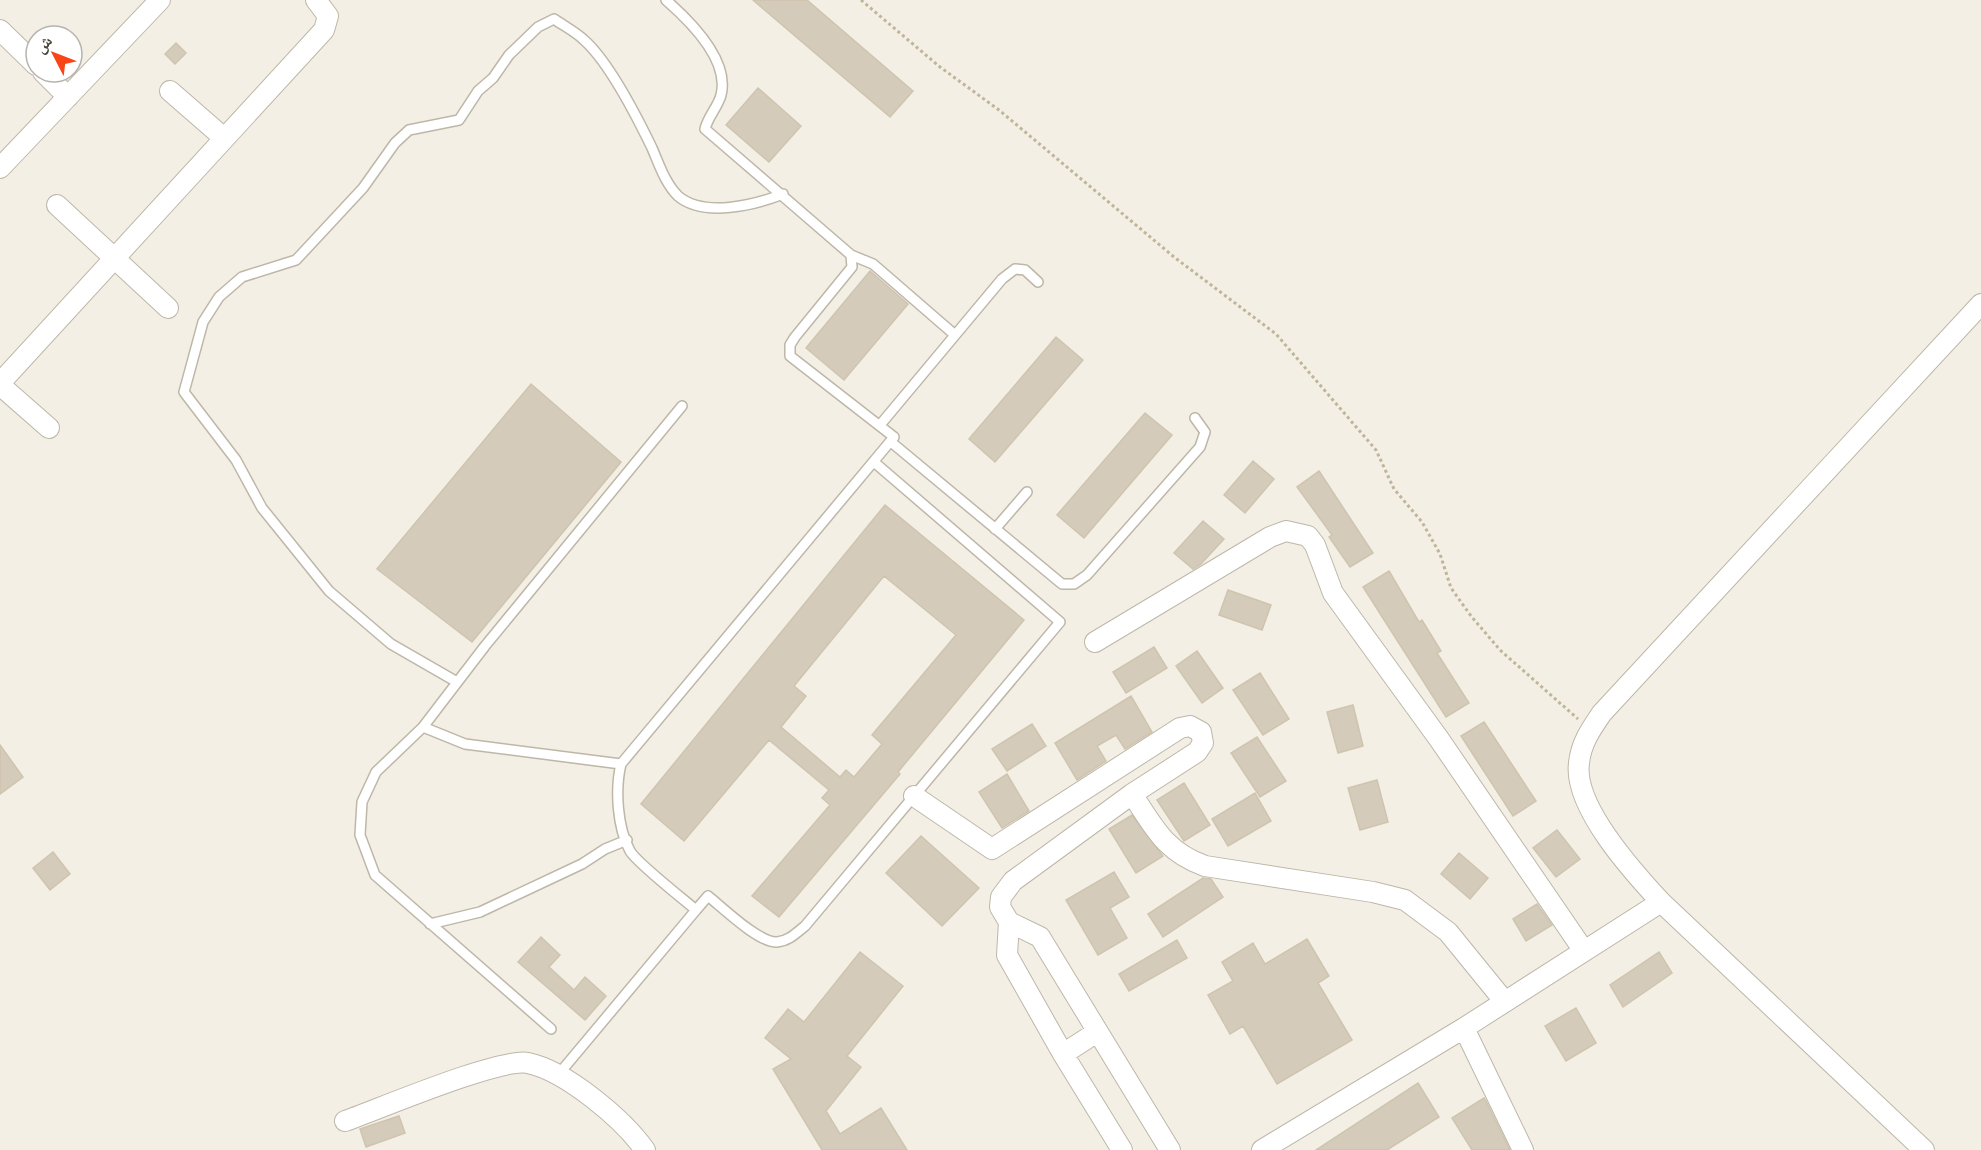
<svg xmlns="http://www.w3.org/2000/svg" width="1981" height="1150" font-family="Inter,'Noto Naskh Arabic',sans-serif">
<style>
.building{fill:#d4cbbb;stroke:#cfc4ae;stroke-width:1.5;fill-rule:evenodd}
.lines{fill:none;stroke-linecap:round;stroke-linejoin:round}
.service-casing{stroke:#beb7a8;stroke-width:12}
.minor-casing{stroke:#beb7a8;stroke-width:22}
.path{stroke:#c0b499;stroke-width:3;stroke-dasharray:3 3;stroke-linecap:butt}
.service{stroke:#fff;stroke-width:9}
.minor{stroke:#fff;stroke-width:20}
</style>
<rect width="100%" height="100%" fill="#f3efe5"/>
<path class="building" d="M753,0H807L913,91L890,117Z
M176,43L186,53L175,64L165,54Z
M758,88L801,126L769,162L726,125Z
M870,271L908,304L844,380L806,348Z
M1056,337L1083,360L995,462L969,439Z
M531,384L621,462L472,642L377,569Z
M1145,413L1172,435L1084,538L1057,515Z
M1253,461L1274,479L1245,513L1224,495Z
M1319,471L1373,553L1350,567L1329,537L1332,535L1297,487Z
M885,505L1024,620L898,772L900,774L779,917L752,896L830,805L822,798L829,790L769,740L684,841L641,804ZM884,576L956,635L872,735L882,744L854,777L846,770L840,777L781,727L806,696L794,686Z
M1203,521L1224,539L1201,564L1193,569L1174,553Z
M1389,571L1419,622L1422,620L1441,651L1437,653L1469,703L1446,717L1363,587Z
M1228,590L1271,605L1262,630L1219,615Z
M1154,647L1167,668L1126,693L1113,672Z
M1197,651L1223,688L1202,703L1176,666Z
M1260,673L1289,719L1263,735L1233,690Z
M1131,696L1152,732L1125,749L1116,735L1097,746L1106,761L1077,780L1055,743Z
M1353,705L1363,746L1338,753L1327,712Z
M1484,722L1536,801L1513,816L1461,736Z
M1032,724L1046,746L1007,771L992,749Z
M1257,737L1286,781L1260,797L1231,753Z
M0,745L23,777L0,794Z
M1007,774L1029,811L1002,828L979,792Z
M1377,780L1388,822L1360,830L1348,788Z
M1184,783L1210,825L1184,841L1157,800Z
M1255,793L1271,821L1228,846L1212,819Z
M1132,815L1163,856L1136,873L1109,829Z
M1557,830L1580,859L1556,877L1533,848Z
M921,836L979,888L942,926L886,873Z
M53,852L70,874L50,890L33,868Z
M1459,853L1488,878L1470,899L1441,874Z
M1114,872L1129,897L1110,908L1127,938L1098,955L1066,900Z
M1203,878L1211,879L1223,897L1163,937L1148,914Z
M1537,904L1552,925L1526,941L1513,919Z
M541,937L560,955L549,967L574,990L585,977L606,996L585,1020L518,962Z
M1307,939L1329,976L1318,983L1352,1040L1277,1084L1243,1026L1230,1034L1208,995L1233,981L1222,962L1253,943L1265,964Z
M1177,940L1187,958L1129,991L1119,974Z
M860,952L903,986L847,1056L861,1067L826,1111L840,1134L881,1108L907,1150H822L773,1069L791,1059L765,1038L788,1009L804,1022Z
M1659,952L1672,973L1623,1007L1610,985Z
M1576,1008L1596,1043L1566,1061L1545,1026Z
M1418,1083L1439,1117L1387,1150H1316Z
M1484,1098L1486,1101L1510,1150H1472L1452,1118Z
M399,1116L405,1133L366,1147L360,1129Z"/>
<g class="lines">
<defs>
<path id="service" d="M851,255L873,264L955,335
M880,425L1002,279L1015,269L1025,270L1038,282
M891,442L1062,584H1074L1087,575L1200,447L1205,432L1195,418
M995,529L1027,492
M457,682L391,644L329,591L262,508L236,460L184,392L203,322L219,297L242,277L296,260L363,188L395,143L409,130L459,120L478,91L493,78L509,55L538,27L554,19C564,26 576,32 584,40C609,62 637,117 652,148C659,164 665,183 678,196C704,218 755,205 783,194
M423,727L485,646L682,406
M696,910L708,896C723,908 759,943 777,942C789,941 796,933 805,926L1060,622L874,462
M430,924L480,912L582,864L605,849L627,840
M551,1029L375,875L360,835L362,802L376,772L423,727L465,744L621,764
M558,1075L696,910C683,899 636,862 630,851C617,827 615,789 621,764L894,437L790,356V345L795,337L852,267L851,255L705,129C708,116 718,107 721,95C730,60 690,21 666,0"/>
<path id="minor" d="M0,30L36,65
M43,72L68,97
M170,91L224,138
M0,168L160,0
M57,205L168,308
M0,383L324,30L328,16L316,0
M0,385L49,428
M1095,642L1270,537L1286,531L1308,536L1315,545L1333,593L1439,739L1584,951
M914,796L992,849L1180,728L1190,726L1201,732L1203,743L1197,752L1132,794
M1009,922L1007,955L1063,1054L1122,1150
M1464,1028L1523,1150
M1063,1054L1097,1032
M345,1121C379,1109 501,1057 528,1063C566,1071 623,1119 645,1150
M1170,1150L1040,937L1009,922L1000,907L1001,897L1013,881L1132,794C1154,827 1165,852 1205,866L1373,892L1405,900L1448,932L1505,1002
M1262,1150L1464,1028L1661,902
M1924,1150L1661,902C1633,872 1573,806 1579,763C1581,743 1591,729 1602,713L1981,304"/>
</defs>
<use href="#service" class="service-casing"/>
<use href="#minor" class="minor-casing"/>
<path class="path" d="M861,0L940,67L999,110L1174,257L1276,334L1376,450L1394,489L1422,522L1440,554L1451,588L1471,616L1500,650L1578,719"/>
<use href="#service" class="service"/>
<use href="#minor" class="minor"/>
</g>
<g transform="translate(54 54) rotate(312)"><circle r="28" fill="#ffffff" stroke="#b5b3ae" stroke-width="1.5"/>
<path d="M0-4.5L10 22L0 15L-10 22Z" fill="#f84417"/>
<text y="-9" font-size="16" font-weight="bold" text-anchor="middle" fill="#454035">ش</text>
</g>
</svg>
